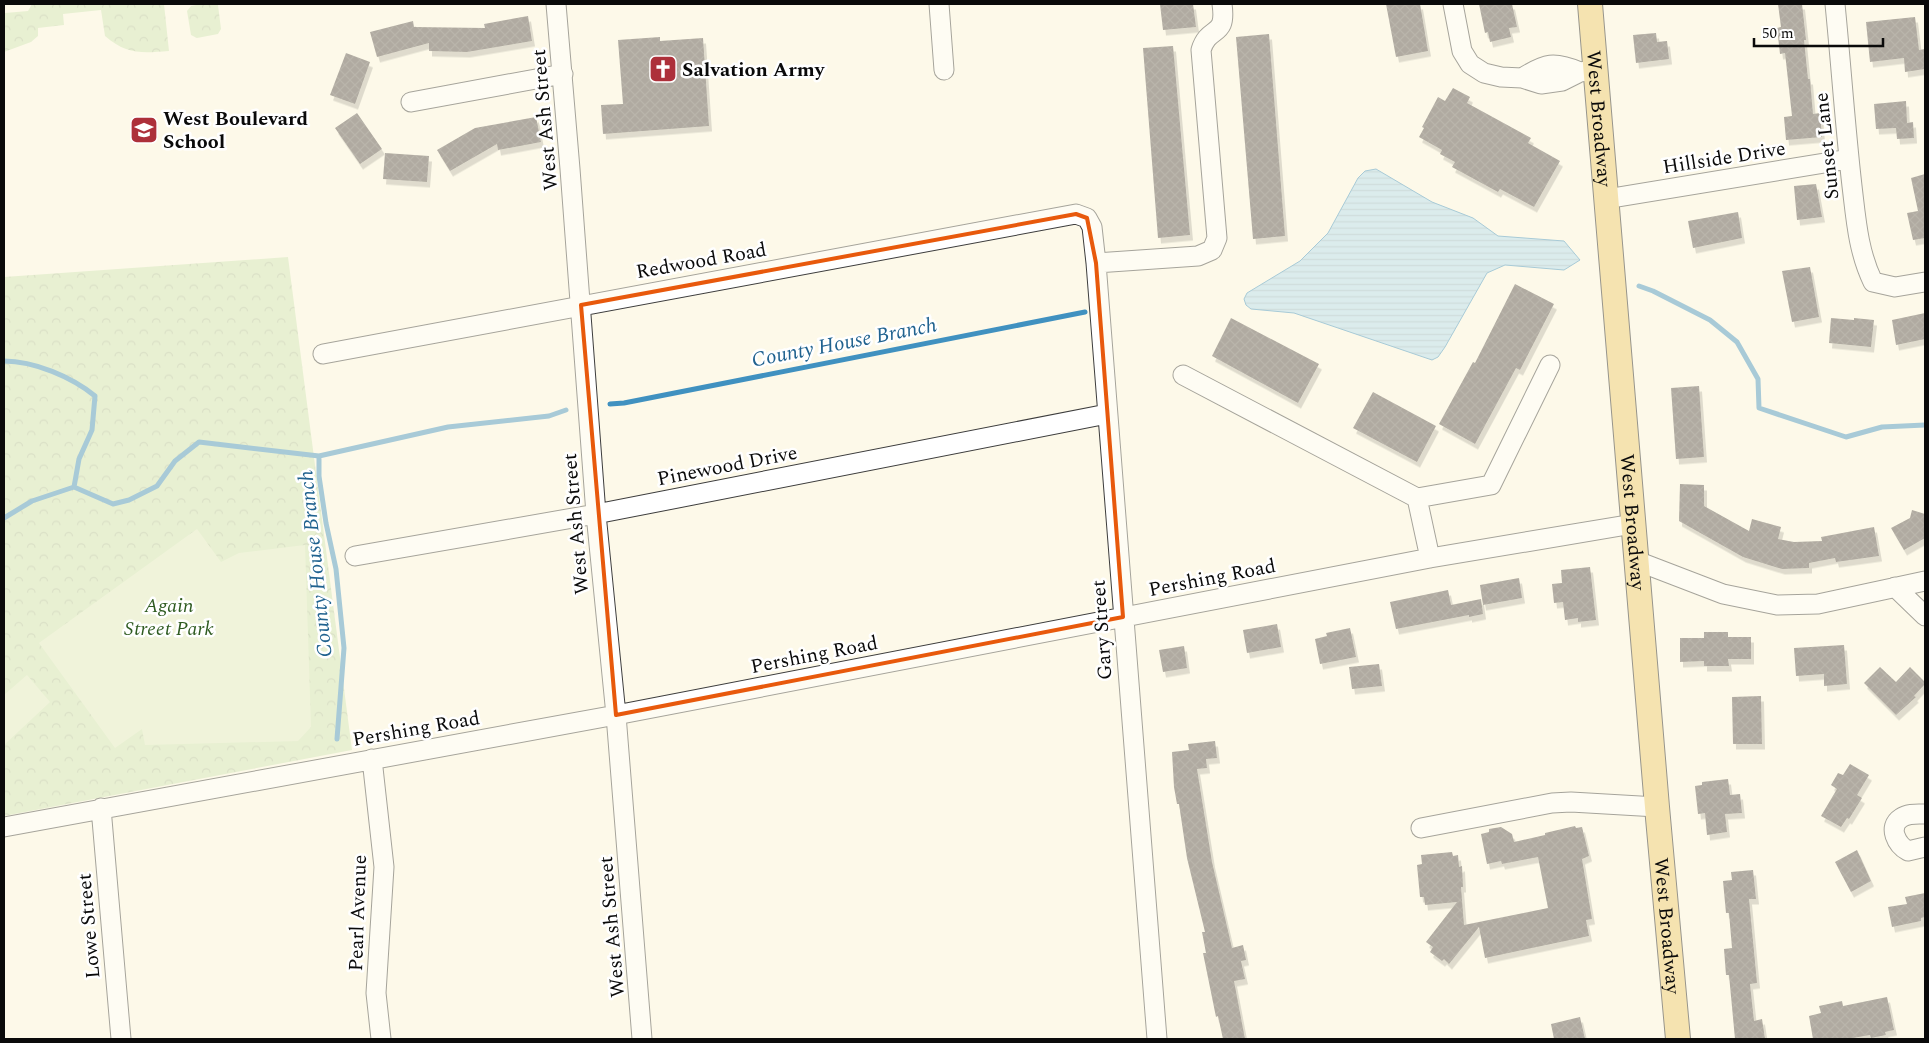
<svg xmlns="http://www.w3.org/2000/svg" width="1929" height="1043" font-family="Spectral,serif">
<style>
.park{fill:url(#park-crowns)}
.pitch{fill:#e0ecc8}
.water{fill:url(#water-rules);stroke:#4091c0}
.lines{fill:none;stroke-linecap:round;stroke-linejoin:round}
.stream{stroke:#4091c0;stroke-width:5}
.building{fill:url(#building-cross-hatch);filter:url(#shadow)}
.minor-casing{stroke:#3d3d3d;stroke-width:21}
.major-casing{stroke:#1b1b1b;stroke-width:26}
.minor{stroke:#fff;stroke-width:19}
.major{stroke:#ecc86a;stroke-width:24}
.marked{fill:none;stroke:#e8590c;stroke-width:4;stroke-linejoin:round}
.labels{text-anchor:middle;stroke-width:5;stroke-linejoin:round;paint-order:stroke}
.poi-label{font-size:20px;font-weight:bold;fill:#0a0a0a;stroke:#fff;text-anchor:start}
.street-label{font-size:20px;fill:#0a0a0a;stroke:#fff}
.park-label{font-size:20px;font-style:italic;fill:#2f5b21;stroke:#fff}
.water-label{font-size:21px;font-style:italic;fill:#20628f;stroke:#fff}
</style>
<defs>
<pattern id="park-crowns" width="20" height="18" patternUnits="userSpaceOnUse" patternTransform="scale(1.25)"><rect width="20" height="18" fill="#cfe4b7"/><path d="M2 6a3 3 0 1 1 6 0M12 15a3 3 0 1 1 6 0" fill="none" stroke="#b0c29c"/></pattern>
<pattern id="water-rules" width="6" height="5" patternUnits="userSpaceOnUse" patternTransform="scale(1.25)"><rect width="6" height="5" fill="#b2dbf0"/><path d="M0 2.5h6" fill="none" stroke="#98bbcc"/></pattern>
<pattern id="building-cross-hatch" width="8" height="8" patternUnits="userSpaceOnUse" patternTransform="scale(1.25)"><rect width="8" height="8" fill="#524b48"/><path d="M0 0l8 8M0 8l8-8" fill="none" stroke="#66605e"/></pattern>
<filter id="shadow"><feDropShadow dx="3" dy="5.5" stdDeviation="0" flood-color="#0004"/></filter>
</defs>
<rect width="100%" height="100%" fill="#fdf9e9"/>
<path class="park" d="M32,4H164L169,51C142,53 127,55 105,36L101,10L63,14L64,25L38,28V36L31,42L4,52L5,13L28,11Z
M201,4L218,5L221,29L218,34L197,38L191,35L187,11L191,6Z
M288,257L352,750L4,816V277Z"/>
<path class="pitch" d="M197,529L221,562L239,553L305,545L311,727L298,741L145,745L142,729L115,748L39,643Z
M27,675L50,702L4,745V695Z"/>
<path class="water" d="M1376,169L1432,202L1473,218L1498,236L1564,241L1580,260L1564,270L1505,265L1487,273L1445,347L1438,357L1432,360L1294,313L1251,309L1246,305L1244,299L1247,293L1300,261L1328,233L1358,178L1365,171Z"/>
<g class="lines">
<path class="stream" d="M1639,286L1653,291L1710,320L1737,342L1758,379L1759,408L1846,437L1882,427L1925,425
M4,361C34,361 72,377 95,396L92,430L79,459L74,487
M610,404L624,403L1085,312
M4,518L32,501L74,487L113,504L129,500L157,486L175,461L199,442L319,456
M337,739L344,648L336,569L326,523L319,476V456L448,427L549,416L566,410"/>
</g>
<path class="building" d="M1160,4H1193L1196,27L1163,30Z
M1386,4H1420L1428,51L1396,57Z
M1479,4H1512L1517,27L1509,28L1511,37L1490,42L1488,32L1485,33Z
M1778,4H1802L1806,40H1804L1808,79H1810L1813,114L1820,113L1822,137L1786,140L1784,117L1792,116L1785,53L1780,54L1777,28L1781,27Z
M528,16L532,41L467,52L429,51V43L377,57L370,32L413,21L414,27L485,28L484,24Z
M1915,17L1919,50L1925,49V69L1905,72L1904,58L1870,62L1866,22Z
M1656,33L1657,42L1667,41L1669,59L1636,63L1633,35Z
M1269,34L1285,236L1253,239L1236,37Z
M660,37V41L703,38L709,126L603,134L601,105L623,104L618,40Z
M1173,46L1190,235L1158,238L1143,48Z
M346,53L370,62L355,104L330,95Z
M1453,88L1470,97L1467,103L1531,138L1528,143L1560,161L1534,207L1500,189L1498,192L1452,167L1455,162L1440,154L1442,150L1419,137L1424,128L1422,127L1438,97L1445,101Z
M1906,101L1907,123L1913,122L1914,138L1897,139L1896,128L1876,129L1874,104Z
M357,113L382,149L360,164L335,128Z
M536,117L541,142L498,150L497,144L450,171L437,150L475,128Z
M385,153L429,156L427,182L383,179Z
M1925,174V238L1913,240L1907,213L1918,211L1911,178Z
M1816,184L1822,217L1797,220L1794,186Z
M1738,212L1742,238L1693,248L1688,221Z
M1810,267L1819,317L1792,322L1782,271Z
M1515,284L1554,304L1520,370L1516,368L1475,444L1439,424L1473,362L1475,363Z
M1925,313V339L1896,345L1892,320Z
M1231,318L1319,364L1298,403L1212,356Z
M1831,318L1854,320V318L1874,320L1871,347L1829,343Z
M1699,386L1704,457L1676,459L1671,388Z
M1373,392L1436,426L1417,462L1353,428Z
M1680,484L1704,485V506L1749,531L1752,519L1781,527L1778,539L1794,542L1822,541L1821,537L1874,527L1879,556L1836,562L1835,558L1809,563V568L1782,569L1743,557L1679,521Z
M1912,510L1925,514V538L1904,550L1891,528L1910,518Z
M1590,567L1596,620L1578,622V618L1565,620L1563,602L1554,603L1552,584L1562,583L1561,570Z
M1519,578L1522,598L1483,605L1480,585Z
M1448,590L1451,605L1481,599L1483,614L1469,617V615L1396,629L1390,602Z
M1277,624L1281,647L1247,653L1243,630Z
M1350,628L1356,657L1320,664L1315,639L1327,636L1326,633Z
M1704,632H1728V637H1751V659H1728L1729,666H1704V661L1680,662V638H1704Z
M1844,645L1847,684L1824,686V674L1796,676L1794,648Z
M1184,646L1187,668L1163,672L1159,650Z
M1379,664L1382,686L1352,689L1349,667Z
M1880,667L1896,682L1910,667L1925,682V684L1914,696L1916,697L1896,715L1864,683Z
M1761,696L1762,744H1733L1732,697Z
M1215,741L1217,758L1206,759L1207,768L1197,769L1212,862L1232,948L1243,945L1246,960L1241,961L1245,979L1234,981L1245,1039H1223L1218,1016L1216,1017L1203,953H1206L1202,932H1205L1187,858L1179,804H1177L1174,787L1172,752L1189,750L1188,744Z
M1850,764L1869,775L1857,795L1862,798L1849,819L1847,818L1841,827L1821,816L1837,789L1831,785L1838,773L1843,775Z
M1728,779L1730,795L1740,794L1742,813L1725,814L1727,832L1707,835L1705,813L1698,814L1695,786L1702,785V782Z
M1575,826L1576,828L1582,827L1589,856L1582,859L1592,919L1586,920L1589,936L1485,958L1479,927L1449,964L1444,959L1442,961L1430,952L1433,947L1426,942L1457,902L1425,905L1424,897H1420L1417,865L1422,864L1421,855L1452,852L1453,856L1458,855L1459,867L1462,866L1463,887H1461L1464,925L1548,908L1538,857L1502,864L1501,861L1487,864L1481,834L1489,832V829L1501,827L1512,834L1514,842L1545,835V833Z
M1857,850L1871,881L1851,892L1835,862Z
M1753,870L1756,899H1749L1757,983L1750,984L1754,1021L1762,1019L1765,1039H1735L1729,975H1726L1724,949L1732,948L1729,913H1726L1723,881L1732,880L1731,872Z
M1925,893V917L1921,918V921L1892,927L1888,907L1907,904L1905,897Z
M1887,997L1894,1030L1885,1032L1886,1035L1871,1038L1870,1035L1847,1039H1813L1809,1016L1821,1013L1819,1006L1842,1001L1843,1006Z
M1580,1017L1585,1039H1554L1551,1024Z"/>
<g class="lines">
<defs>
<path id="minor" d="M556,4L570,169L596,514L616,715L642,1039
M939,4L944,70
M1453,4L1462,51L1470,64L1484,73L1501,77L1522,78L1541,84L1562,81L1580,72L1596,70
M1835,4C1841,64 1845,125 1852,186C1856,219 1858,251 1873,282L1895,287L1925,282
M1522,78C1546,63 1554,61 1580,72
M411,102L563,74
M1606,199L1849,159
M1096,263L1198,256L1212,250L1217,238L1201,50C1209,24 1227,39 1222,4
M323,354L1076,214L1087,218L1092,227L1096,263L1157,1039
M1183,375L1417,498L1491,485L1550,365
M1417,498L1430,558
M355,556L596,514L1107,414
M1637,561L1723,594L1777,605L1818,604L1925,581
M1895,587L1925,616
M372,759L384,867L376,993L381,1039
M101,808L121,1039
M1925,814C1917,814 1908,813 1901,818C1887,827 1897,845 1908,851L1925,847
M4,827L616,715L1430,558L1633,524
M1421,828L1552,803L1571,802L1657,807"/>
<g id="major">
<path id="s1" d="M1590,4L1657,807L1678,1039"/>
</g>
</defs>
<use href="#minor" class="minor-casing"/>
<use href="#major" class="major-casing"/>
<use href="#minor" class="minor"/>
<use href="#major" class="major"/>
</g>
<path d="M0 0H1929V1043H0ZM1076,214L1087,218L1096,263L1123,617L616,715L581,305Z" fill="#fdf9e9" fill-opacity=".55" fill-rule="evenodd"/>
<path class="marked" d="M1076,214L1087,218L1096,263L1123,617L616,715L581,305Z"/>
<defs>
<symbol id="church-square" viewBox="-11 -11 22 22"><rect x="-9" y="-9" width="18" height="18" rx="4" fill="#ad303a" stroke="#fff"/><path d="M-1.2-6h2.4v3.5h3.3v2.4h-3.3V6h-2.4V-.1h-3.3v-2.4h3.3Z" fill="#fff"/></symbol>
<symbol id="school-square" viewBox="-11 -11 22 22"><rect x="-9" y="-9" width="18" height="18" rx="4" fill="#ad303a" stroke="#fff"/><path d="M0-5L7-2L0 1L-7-2ZM-4 1L0 2.5L4 1V4Q0 6-4 4Z" fill="#fff"/></symbol>
</defs>
<g fill-rule="evenodd">
<use href="#church-square" x="647" y="53" width="32" height="32"/>
<use href="#school-square" x="128" y="114" width="32" height="32"/>
</g>
<g class="labels">
<g class="poi-label">
<text x="682" y="76">Salvation Army</text>
<text x="163" y="125">West Boulevard<tspan x="163" dy="23">School</tspan></text>
</g>
<g class="street-label">
<text dy="7" stroke="none"><textPath href="#s1" startOffset="115">West Broadway</textPath></text>
<text transform="translate(544 120) rotate(-95)" y="7">West Ash Street</text>
<text transform="translate(1826 146) rotate(-96)" y="7">Sunset Lane</text>
<text transform="translate(1724 157) rotate(-9)" y="7">Hillside Drive</text>
<text transform="translate(701 260) rotate(-10)" y="7">Redwood Road</text>
<text transform="translate(727 465) rotate(-11)" y="7">Pinewood Drive</text>
<text dy="7" stroke="none"><textPath href="#s1" startOffset="520">West Broadway</textPath></text>
<text transform="translate(575 524) rotate(-95)" y="7">West Ash Street</text>
<text transform="translate(1212 577) rotate(-11)" y="7">Pershing Road</text>
<text transform="translate(1101 630) rotate(-94)" y="7">Gary Street</text>
<text transform="translate(814 654) rotate(-11)" y="7">Pershing Road</text>
<text transform="translate(416 728) rotate(-10)" y="7">Pershing Road</text>
<text transform="translate(357 913) rotate(-88)" y="7">Pearl Avenue</text>
<text dy="7" stroke="none"><textPath href="#s1" startOffset="925">West Broadway</textPath></text>
<text transform="translate(88 926) rotate(-95)" y="7">Lowe Street</text>
<text transform="translate(611 927) rotate(-95)" y="7">West Ash Street</text>
</g>
<g class="park-label">
<text x="169" y="612">Again<tspan x="169" dy="23">Street Park</tspan></text>
</g>
<g class="water-label">
<text transform="translate(844 342) rotate(-11)" y="7">County House Branch</text>
<text transform="translate(315 564) rotate(-96)" y="7">County House Branch</text>
</g>
</g>
<rect width="1929" height="1043" fill="none" stroke="#0a0a0a" stroke-width="10"/>
<path d="M1754 38v8h129v-8" fill="none" stroke="#0a0a0a" stroke-width="2.5"/>
<text x="1762" y="38" font-size="15" fill="#0a0a0a" stroke="#ffffff" stroke-width="4" paint-order="stroke">50 m</text>
</svg>
